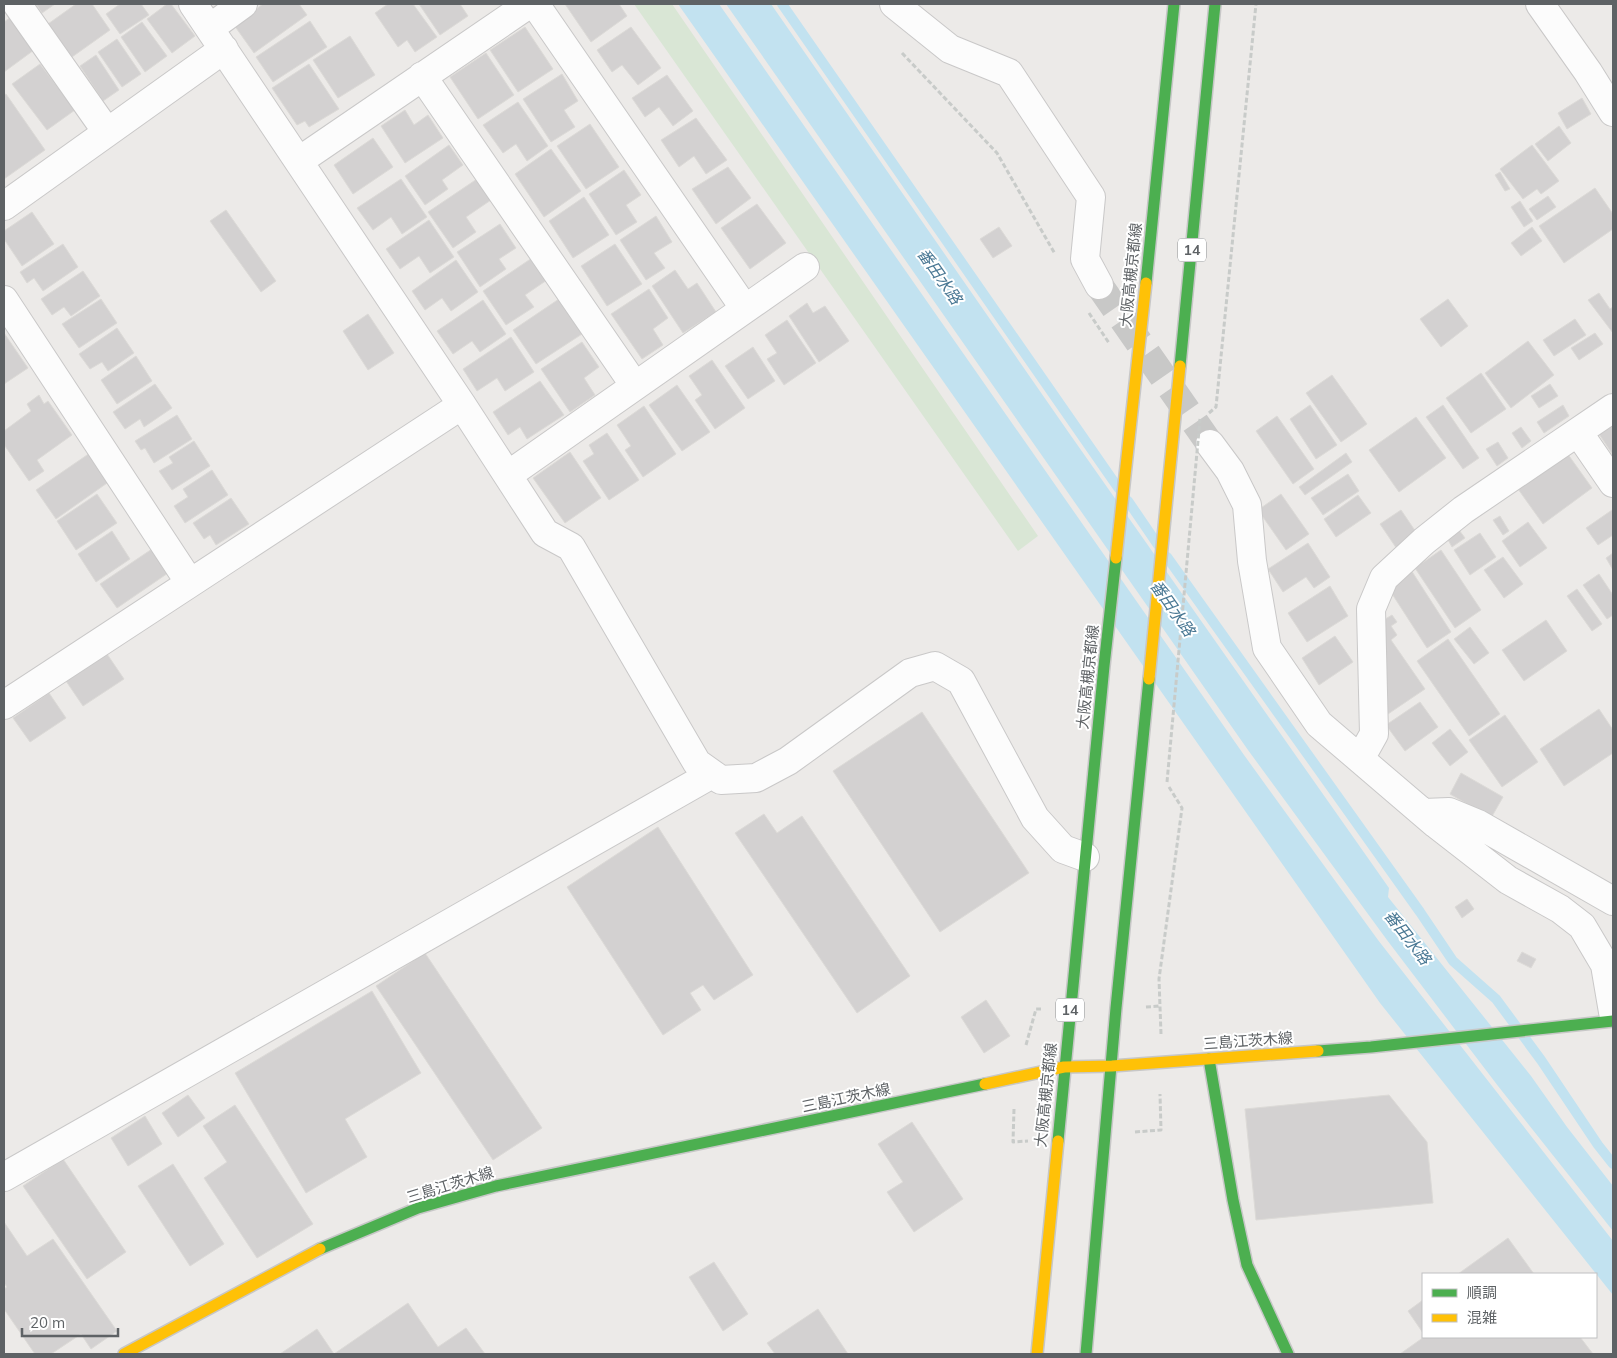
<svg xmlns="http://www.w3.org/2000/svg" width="1617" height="1358" font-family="Mulish,'Noto Sans JP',sans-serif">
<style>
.green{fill:#d9e6d5}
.water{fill:#c2e2f0}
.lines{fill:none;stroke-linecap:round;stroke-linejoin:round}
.stream{stroke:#c2e2f0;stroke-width:10}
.building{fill:#d3d1d1;stroke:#dcdad7}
.street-tunnel{stroke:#c8c8c7;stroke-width:28;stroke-dasharray:28 14;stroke-linecap:butt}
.street-casing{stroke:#c9c8c8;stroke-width:30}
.fast-casing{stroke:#c7c7c7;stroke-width:14}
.slow-casing{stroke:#c7c7c7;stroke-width:14}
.path{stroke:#c8cbc9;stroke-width:3;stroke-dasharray:5 2.5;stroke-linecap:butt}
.street{stroke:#fcfcfc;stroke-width:28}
.fast{stroke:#4caf50;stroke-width:11}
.slow{stroke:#ffc107;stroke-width:11}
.path-bridge{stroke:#c8cbc9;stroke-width:3;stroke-dasharray:5 2.5;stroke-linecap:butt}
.labels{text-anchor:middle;stroke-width:4;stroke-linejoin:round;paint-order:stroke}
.shield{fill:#fff;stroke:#8e9193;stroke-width:1}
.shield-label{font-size:14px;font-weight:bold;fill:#5e6265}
.street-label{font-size:15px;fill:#5e6265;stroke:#fff}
.water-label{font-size:16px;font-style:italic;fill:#487793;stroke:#fff}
</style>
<rect width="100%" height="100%" fill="#eceae8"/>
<path class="green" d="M634,4H672L1038,536L1018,551Z"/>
<path class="water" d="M678,4H719L1244,755L1378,940L1613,1241V1295L1380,1003Z
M726,4H771L1069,433L1389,888L1388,897L1531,1076L1567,1127L1613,1186V1231L1498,1086L1387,940L1248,750Z"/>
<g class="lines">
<path class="stream" d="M782,4L1119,489
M1128,501L1158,545
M1167,557L1420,912L1453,961L1496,999L1541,1060L1598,1145L1613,1164"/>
</g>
<path class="building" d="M36,4H55L42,13Z
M76,4H92L110,30L72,57L48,24Z
M120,4H141L149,15L120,34L106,14Z
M167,4H171L195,36L172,53L147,19Z
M263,4H299L307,15L254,53L234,25Z
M388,4H413L437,37L415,52L407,40L398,47L375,13Z
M419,4H460L468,16L440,35Z
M565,4H619L627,16L591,42Z
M11,17L34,50L4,72V22Z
M310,21L327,47L273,82L256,57Z
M142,22L167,56L145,72L121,37Z
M525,27L553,69L518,92L490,50Z
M631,27L661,68L638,85L622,65L612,72L597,50Z
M350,36L375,75L338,98L313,60Z
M117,39L141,74L122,87L98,52Z
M486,53L514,95L478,119L450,77Z
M96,55L119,90L103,101L80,66Z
M40,64L75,110L47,130L12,84Z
M309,64L339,109L309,127L305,121L297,125L272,88Z
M562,74L578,101L564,110L575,127L551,142L523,99Z
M667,75L693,111L673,126L659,107L645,117L632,98Z
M6,94L45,150L4,179V95Z
M1582,98L1591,114L1567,129L1558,113Z
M518,102L548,146L527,161L516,144L503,153L483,125Z
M405,110L414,125L428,115L443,138L405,163L381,126Z
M696,118L727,160L706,174L694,156L679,167L661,140Z
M590,124L619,167L586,189L557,146Z
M1559,126L1571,143L1548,161L1535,144Z
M373,138L393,167L353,194L334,165Z
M449,145L463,165L442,180L448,189L425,205L405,176Z
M1532,145L1559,181L1541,194L1537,189L1523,199L1500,169Z
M551,149L581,191L544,217L515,174Z
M728,167L751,198L716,224L692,189Z
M624,170L641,195L626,205L637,222L616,235L589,194Z
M1500,172L1510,189L1505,191L1495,175Z
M401,179L427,217L402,234L391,217L373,230L357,208Z
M477,179L491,200L466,217L476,232L453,248L428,212Z
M1595,188L1613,214V229L1564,263L1539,226Z
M1548,196L1556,207L1537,220L1529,209Z
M584,197L609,235L573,258L549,221Z
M1520,201L1533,221L1524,227L1511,207Z
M757,204L786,243L750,269L721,228Z
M226,210L276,281L261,292L210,221Z
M32,212L54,244L22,266L4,239V231Z
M656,216L672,242L654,253L665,268L646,280L620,240Z
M429,220L454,257L430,273L419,256L400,269L386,249Z
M500,224L516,248L499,259L506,269L480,287L457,252Z
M999,227L1012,246L993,258L980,239Z
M1532,227L1542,241L1521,256L1511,243Z
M63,244L78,267L43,291L34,278L27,283L20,272Z
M615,244L642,284L607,306L581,266Z
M532,258L547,280L525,295L534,307L506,325L483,291Z
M456,260L478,292L451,311L442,298L425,310L412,291Z
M675,270L688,289L697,283L716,312L683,333L652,286Z
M83,271L100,296L71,316L64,307L52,315L41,299Z
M649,289L668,318L653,329L663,345L642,359L611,314Z
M1599,293L1610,309L1613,307V333L1588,300Z
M101,299L117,323L79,348L62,324Z
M559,299L582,334L536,364L513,330Z
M1448,299L1468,326L1441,347L1420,319Z
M483,300L506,334L480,352L472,341L453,354L437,331Z
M807,303L813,313L825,306L849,341L819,362L789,316Z
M368,314L394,353L368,370L343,331Z
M1575,319L1586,335L1554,356L1543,340Z
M787,320L816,363L784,385L767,359L777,353L765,335Z
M117,328L134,353L108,371L102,362L90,369L79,354Z
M4,333L28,368L4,384Z
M1595,333L1603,344L1579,360L1571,348Z
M511,337L534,372L505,391L497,378L477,391L463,369Z
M1528,341L1554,375L1511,408L1485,373Z
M582,342L599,367L584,378L595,395L570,412L541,369Z
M753,347L775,381L748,399L725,366Z
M136,356L152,381L117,404L101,380Z
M712,360L745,408L715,429L695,400L702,395L689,376Z
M1481,373L1506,409L1471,433L1446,398Z
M1332,375L1367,424L1341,442L1306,393Z
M540,381L564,415L527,439L520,427L508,435L493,412Z
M155,384L172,408L144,427L140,419L125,429L113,412Z
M1550,384L1558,396L1539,408L1531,396Z
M677,385L710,432L682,451L649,405Z
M39,395L44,404L48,401L72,435L37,460L44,471L29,481L5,446L4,431L31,411L27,404Z
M1310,405L1337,445L1316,459L1290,419Z
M1443,405L1479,458L1463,469L1426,417Z
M1563,405L1569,416L1544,433L1537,422Z
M644,406L676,454L643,477L625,450L631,446L617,425Z
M177,415L192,439L154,463L145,448L141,450L135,441Z
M1277,416L1314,469L1293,484L1256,431Z
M1416,417L1446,458L1399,492L1369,450Z
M1613,420V455L1597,431Z
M1521,427L1531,441L1522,448L1512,433Z
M607,433L639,480L609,500L583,461L594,454L589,445Z
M194,441L210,466L172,490L159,471L173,463L169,457Z
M1498,442L1508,458L1497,466L1486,449Z
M570,452L601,498L565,523L533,478Z
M90,453L110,481L56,519L36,490Z
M1346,453L1352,462L1305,495L1299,487Z
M1567,453L1592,488L1543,524L1518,489Z
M212,470L228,495L185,523L174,506L188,497L183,489Z
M1348,474L1359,491L1323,515L1311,498Z
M97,494L117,523L76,550L57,521Z
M1281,494L1309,534L1286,550L1258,510Z
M1358,495L1371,513L1336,537L1324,519Z
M231,498L249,524L216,545L210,535L204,539L193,523Z
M1401,510L1418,535L1397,549L1380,524Z
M1612,510L1613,512V535L1598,545L1586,528Z
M1500,516L1509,531L1503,535L1493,520Z
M1528,522L1547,548L1520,567L1502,541Z
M1459,530L1465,538L1452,547L1447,538Z
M112,531L130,559L96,582L78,554Z
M1480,533L1496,557L1470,575L1454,550Z
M1308,543L1330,577L1314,588L1306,577L1283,592L1268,569Z
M155,547L171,571L117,608L100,584Z
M1441,550L1481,610L1455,628L1415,568Z
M1613,553V570L1606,558Z
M1503,557L1523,584L1504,598L1484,570Z
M1411,570L1451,632L1427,648L1387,586Z
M1599,574L1613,595V615L1607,619L1583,585Z
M1330,586L1348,616L1307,642L1288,613Z
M1577,589L1602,624L1592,631L1567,596Z
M1392,615L1397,622L1391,626L1397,635L1391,640L1425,689L1388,714L1376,696L1377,624Z
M1546,620L1567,651L1524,681L1502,650Z
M1470,627L1489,653L1474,664L1454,639Z
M1335,636L1353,662L1319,685L1302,658Z
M1448,639L1500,714L1469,736L1417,661Z
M107,654L124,679L83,706L66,681Z
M49,693L66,718L30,742L13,718Z
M1420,702L1438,727L1405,751L1386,725Z
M1599,709L1613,730V753L1564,786L1540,749Z
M922,712L1029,873L940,932L833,771Z
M1505,715L1538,762L1502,787L1469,740Z
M1450,729L1468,752L1450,766L1432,743Z
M1461,773L1503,797L1491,818L1450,794Z
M764,814L777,833L802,816L910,976L857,1013L735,833Z
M658,827L753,975L714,1000L703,985L690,993L701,1010L663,1035L567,887Z
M1467,899L1474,909L1462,918L1455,907Z
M1522,952L1536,959L1531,968L1517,961Z
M425,953L542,1128L493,1160L376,986Z
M372,991L421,1073L345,1119L367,1157L306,1193L235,1073Z
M986,1000L1010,1036L984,1053L961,1017Z
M188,1095L205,1118L178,1137L162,1113Z
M1389,1095L1427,1142L1433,1203L1256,1220L1245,1109Z
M235,1105L313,1224L257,1258L204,1178L227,1162L203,1126Z
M145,1116L162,1144L128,1166L111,1138Z
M912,1122L963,1199L914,1232L887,1192L903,1182L878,1144Z
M63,1159L126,1252L87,1279L23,1186Z
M173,1164L224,1244L190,1266L138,1186Z
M4,1222L27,1256L53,1239L117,1331L91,1349L81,1334L51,1354H35L4,1309V1289L7,1287L4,1283Z
M1508,1238L1534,1274H1458Z
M714,1262L748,1314L723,1331L689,1277Z
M1423,1300V1333L1408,1311Z
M408,1303L438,1347L466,1328L485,1354H280L317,1329L334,1354Z
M818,1309L848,1354H775L767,1343Z
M1424,1337H1580L1593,1354H1400Z"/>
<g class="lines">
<path class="street-tunnel" d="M1099,285L1210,444"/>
<defs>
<path id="street" d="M17,4L107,132
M193,4L462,405L545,533L571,547L697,763L721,780L756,778L788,761L910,673L935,666L961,681L1035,818L1063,849L1085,857
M535,4L745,309
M894,4L950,49L1009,73L1091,197L1085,259L1099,285
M1540,4L1588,72L1613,112
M210,28L243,4
M422,76L635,386
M299,161L529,4
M4,206L224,49
M4,300L190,583
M1578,432L1613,483
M1210,444L1230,471L1247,505L1252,561L1267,648L1319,724L1436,824L1508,880L1560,909L1582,926L1605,965L1613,1012
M508,475L805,267
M4,705L462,405
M1360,759L1374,734L1371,609L1384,578L1424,541L1463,510L1613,408
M1424,813L1449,812L1478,824L1613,901
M4,1177L712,774"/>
<path id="fast" d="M1146,283L1174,4
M1180,366L1215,4
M1318,1051L1371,1047L1613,1021
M1209,1059L1233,1200L1247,1265L1288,1354
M1058,1141L1104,666L1116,558
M320,1249L418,1208L496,1186L985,1084
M1086,1354L1116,1008L1149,679"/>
<path id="slow" d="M1116,558L1146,283
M1149,679L1180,366
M985,1084L1064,1067L1112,1066L1318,1051
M124,1354L320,1249
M1037,1354L1058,1141"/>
</defs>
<use href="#street" class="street-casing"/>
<use href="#fast" class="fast-casing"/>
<use href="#slow" class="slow-casing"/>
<path class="path" d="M902,53L997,153L1055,254
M1089,313L1109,343
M1209,413L1216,407L1256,4
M1146,1007L1160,1006
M1161,1034L1159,979L1182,808L1169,787
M1026,1045L1036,1009H1041
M1014,1109L1013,1142L1028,1141
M1135,1132L1161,1130L1160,1094"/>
<use href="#street" class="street"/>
<use href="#fast" class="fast"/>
<use href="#slow" class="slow"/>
<path class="path-bridge" d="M1167,782L1200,419"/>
</g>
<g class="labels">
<g class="shield">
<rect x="1178" y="238.5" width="28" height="23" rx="4"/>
<rect x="1056" y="998.5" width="28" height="23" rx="4"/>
</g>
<g class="shield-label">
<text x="1192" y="255">14</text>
<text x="1070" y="1015">14</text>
</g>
<g class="street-label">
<text transform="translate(1131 275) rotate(-84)" y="5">大阪高槻京都線</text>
<text transform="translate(1088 677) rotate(-84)" y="5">大阪高槻京都線</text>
<text transform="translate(1248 1041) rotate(-4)" y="5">三島江茨木線</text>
<text transform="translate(1046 1095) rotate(-84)" y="5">大阪高槻京都線</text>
<text transform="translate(846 1098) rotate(-12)" y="5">三島江茨木線</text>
<text transform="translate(450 1185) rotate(-17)" y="5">三島江茨木線</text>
</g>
<g class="water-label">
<text transform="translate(940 276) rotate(55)" y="6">番田水路</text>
<text transform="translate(1173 608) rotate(55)" y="6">番田水路</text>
<text transform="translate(1408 937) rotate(52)" y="6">番田水路</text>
</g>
</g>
<rect width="1617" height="1358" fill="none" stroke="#5e6265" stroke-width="10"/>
<rect x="1422" y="1273" width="175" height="65" fill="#ffffff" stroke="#bfc0c1"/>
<rect x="1432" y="1289" width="25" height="8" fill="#4caf50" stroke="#bfc0c1"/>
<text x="1467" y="1298" font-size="15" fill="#5e6265">順調</text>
<rect x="1432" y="1314" width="25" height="8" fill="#ffc107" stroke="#bfc0c1"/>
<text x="1467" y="1323" font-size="15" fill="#5e6265">混雑</text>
<path d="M22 1328v8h96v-8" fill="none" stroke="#5e6265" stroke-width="2.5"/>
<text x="30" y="1328" font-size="15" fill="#5e6265" stroke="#ffffff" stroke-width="4" paint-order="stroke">20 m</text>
</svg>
